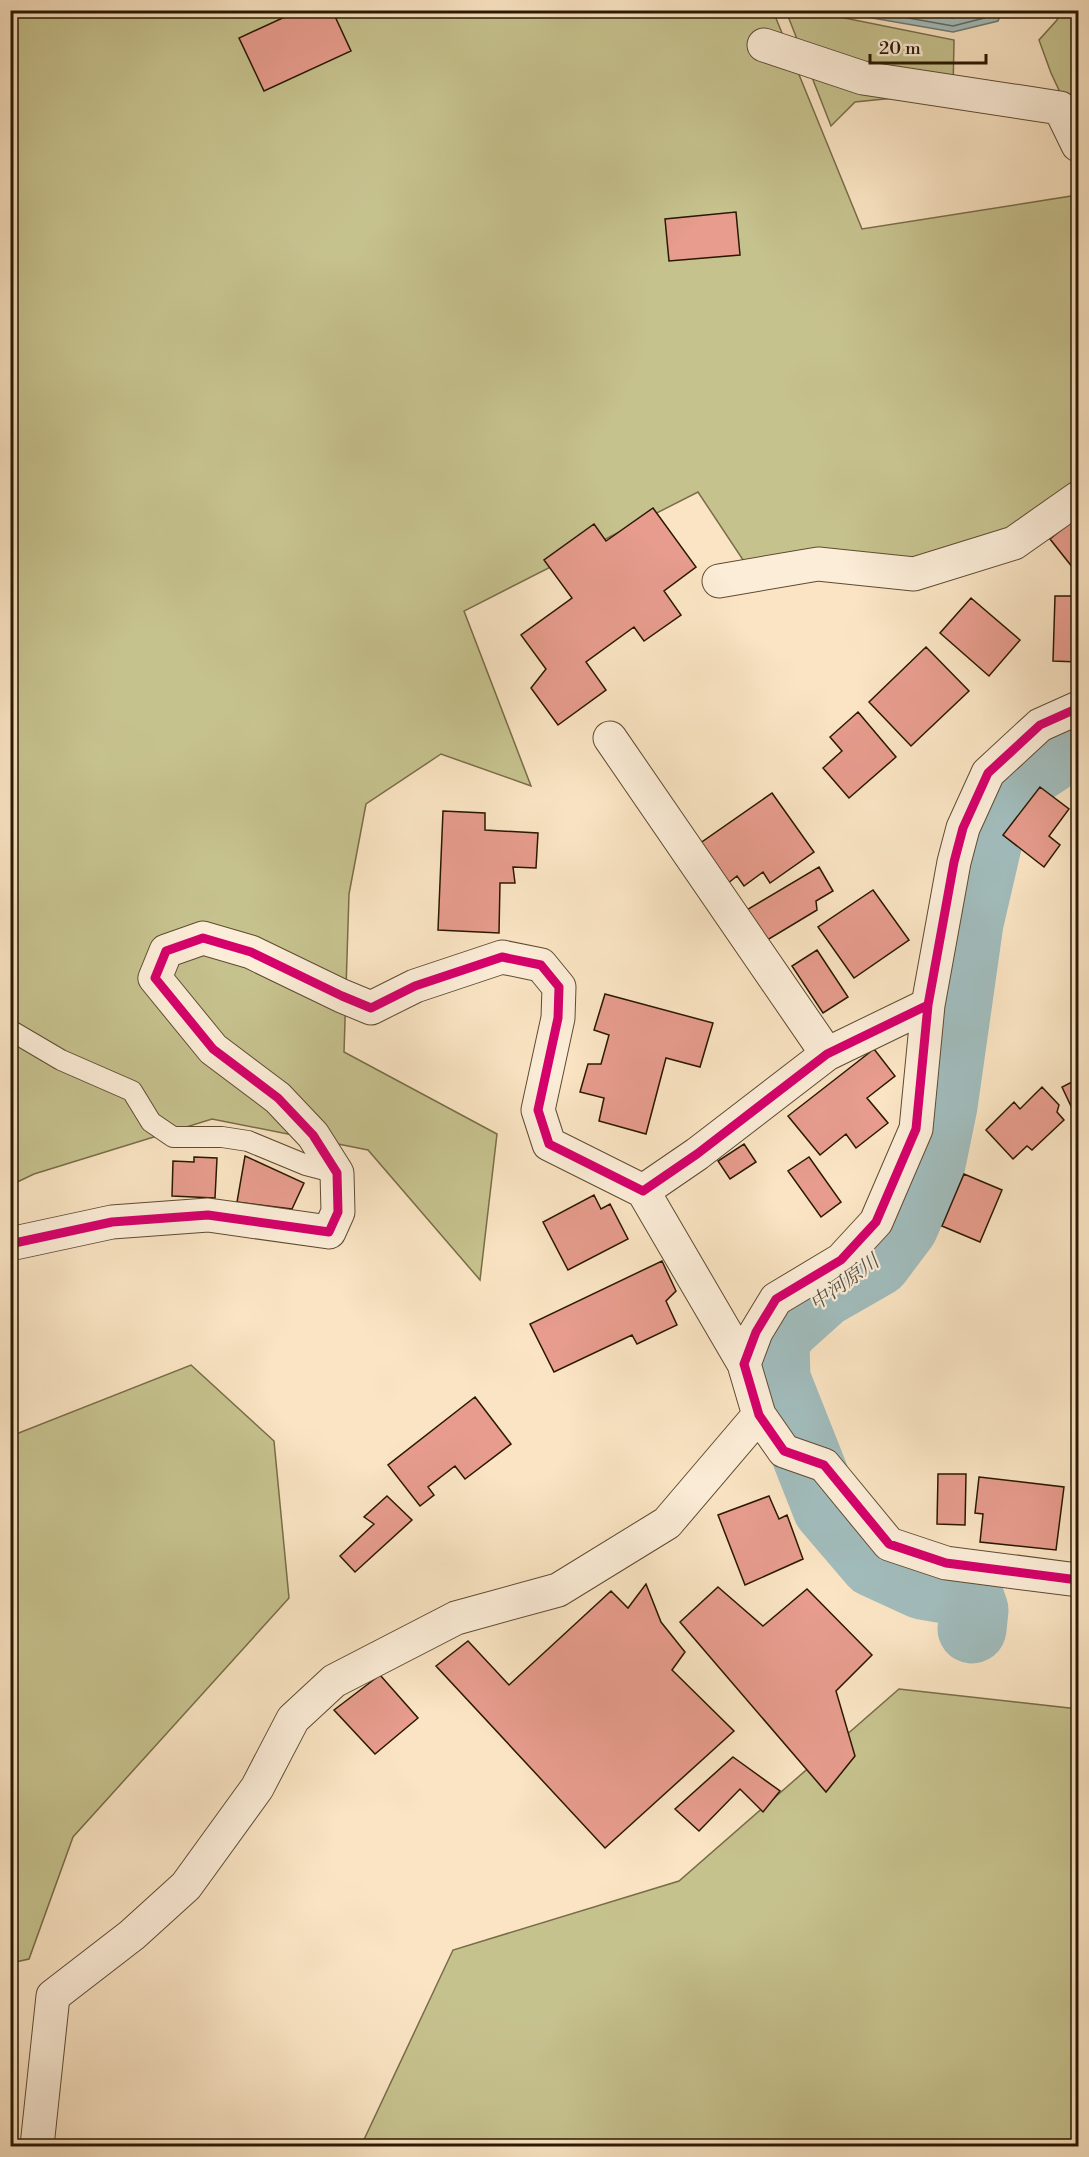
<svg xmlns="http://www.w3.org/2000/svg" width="1089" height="2157" font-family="'Libre Bodoni','Noto Serif JP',serif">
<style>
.green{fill:#c6c28e;stroke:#786d47;stroke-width:1.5}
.water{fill:#a1bcbc;stroke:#717a71;stroke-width:1.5}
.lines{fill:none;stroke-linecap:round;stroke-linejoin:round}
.shore{stroke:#666a5e;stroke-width:1.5}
.river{stroke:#a1bcbc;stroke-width:69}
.building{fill:#e79c8d;stroke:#2a1800;stroke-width:1.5}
.lane-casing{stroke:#5e4b31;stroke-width:22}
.street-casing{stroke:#5e4b31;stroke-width:35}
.lane{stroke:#fcedd8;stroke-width:20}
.street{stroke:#fcedd8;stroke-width:33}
.cycleway-casing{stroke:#fcedd8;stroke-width:13}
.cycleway{stroke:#d6006c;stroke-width:9}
.labels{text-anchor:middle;stroke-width:4.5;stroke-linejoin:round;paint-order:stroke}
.water-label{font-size:20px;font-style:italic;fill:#545142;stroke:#fcedd8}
</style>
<rect width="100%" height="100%" fill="#fae4c3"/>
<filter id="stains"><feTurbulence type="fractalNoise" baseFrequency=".00333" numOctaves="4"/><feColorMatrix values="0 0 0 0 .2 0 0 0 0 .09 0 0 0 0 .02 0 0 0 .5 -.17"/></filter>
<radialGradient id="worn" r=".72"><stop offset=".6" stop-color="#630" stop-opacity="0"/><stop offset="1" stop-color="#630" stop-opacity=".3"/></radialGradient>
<path class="green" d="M10,11H773L862,229L1078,195V498L962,560L753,575L698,492L464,611L531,786L441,754L366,804L349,894L344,1052L497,1134L480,1280L368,1150L212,1119L34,1174L11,1185Z
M786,11H810L954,40L953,92L855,102L831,126Z
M1060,11H1078V131L1051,73L1039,40L1057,20Z
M191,1365L274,1441L289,1598L73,1837L29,1959L11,1963V1436Z
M899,1689L1078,1709V2146H361L453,1950L679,1881Z"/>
<path class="water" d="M832,11H1002L998,21L953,32Z"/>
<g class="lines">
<path class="shore" d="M864,10L953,26L992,16L996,10
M907,10L953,18L983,10"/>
<path class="river" d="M972,1629L974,1610L968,1593L922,1585L874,1563L827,1508L776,1379L775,1342L785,1327L823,1293L877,1262L904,1226L931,1164L943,1106L969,923L995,811L1025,775L1078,740"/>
</g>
<path class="building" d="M300,10H332L351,51L264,91L239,38Z
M736,212L740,255L669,261L665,219Z
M653,508L696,567L664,591L681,615L644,641L634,627L586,662L606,690L558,725L531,688L546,669L521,635L572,598L544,560L594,524L606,541Z
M1078,516V571L1077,573L1050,539Z
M1055,596H1078V662L1053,661Z
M971,598L1020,640L989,676L940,633Z
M926,647L969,691L911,746L869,702Z
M858,712L896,757L849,798L823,768L842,751L830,737Z
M1040,787L1069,809L1049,836L1060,845L1044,867L1003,835Z
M772,793L814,852L770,883L763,872L744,886L737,876L727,884L699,844Z
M443,811L485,813V830L538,833L536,868L513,867L515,883H500L499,933L438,930Z
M819,867L833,891L816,901L817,910L764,942L745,911Z
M873,890L909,940L854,978L818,927Z
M817,950L848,997L823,1013L792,966Z
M605,994L713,1023L700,1067L666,1058L646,1134L599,1121L604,1098L580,1092L588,1064H601L609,1035L594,1030Z
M874,1049L895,1076L867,1098L888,1123L856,1148L846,1134L820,1155L788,1116Z
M1078,1079V1121L1062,1087Z
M1042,1087L1059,1105L1057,1112L1064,1120L1032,1150L1027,1146L1013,1159L986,1130L1014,1102L1020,1109Z
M744,1144L756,1162L730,1179L718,1161Z
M245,1156L304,1183L292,1209L237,1202Z
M194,1157L217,1158L215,1198L172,1196L173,1161L194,1162Z
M809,1157L841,1202L821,1217L788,1171Z
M964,1174L1002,1190L980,1242L942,1226Z
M594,1195L601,1209L610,1204L628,1239L568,1270L543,1222Z
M662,1261L676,1291L666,1301L677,1325L637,1344L632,1335L554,1372L530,1324Z
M475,1397L511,1444L465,1479L455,1466L428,1487L434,1495L420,1506L388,1465Z
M938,1474H966L965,1525L937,1524Z
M979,1477L1064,1487L1056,1550L980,1542L983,1514L975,1513Z
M387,1496L412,1520L355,1572L340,1556L374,1524L364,1517Z
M769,1496L779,1519L787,1515L803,1559L745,1585L718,1515Z
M646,1584L661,1622L685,1652L672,1670L734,1731L605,1848L436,1666L468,1641L509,1685L611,1591L628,1608Z
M718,1587L763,1626L807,1589L872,1655L836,1691L855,1756L826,1792L680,1622Z
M380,1675L418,1718L375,1754L334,1710Z
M733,1757L780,1791L763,1812L740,1789L699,1831L675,1809Z"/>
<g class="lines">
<defs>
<path id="lane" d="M10,1030L61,1060L132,1091L151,1122L173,1137H222L248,1141L306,1165L337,1173"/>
<path id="street" d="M764,45L863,78L1060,108L1078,145
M719,581L818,564L914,574L1014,543L1078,498
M1078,708L1040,725L988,773L963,828L954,862L928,1005L916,1129L876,1222L841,1260L776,1299L756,1332L744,1364L759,1415L784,1451L824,1465L889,1544L946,1563L1078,1580
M610,738L827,1054
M643,1191L744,1364
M10,1244L112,1222L208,1215L329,1232L338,1212L337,1173L313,1135L278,1098L213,1049L155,978L166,951L203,938L251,952L342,996L371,1008L415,986L502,957L541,965L559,987L558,1018L538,1110L549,1144L643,1191L697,1154L827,1054L928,1005
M37,2146L53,1996L132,1935L186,1886L257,1788L293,1719L334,1681L456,1618L558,1590L667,1523L759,1415"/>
</defs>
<use href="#lane" class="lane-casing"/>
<use href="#street" class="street-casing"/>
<use href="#lane" class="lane"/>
<use href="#street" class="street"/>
<defs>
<path id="cycleway" d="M1078,708L1040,725L988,773L963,828L954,862L928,1005L916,1129L876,1222L841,1260L776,1299L756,1332L744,1364L759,1415L784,1451L824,1465L889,1544L946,1563L1078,1580
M10,1244L112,1222L208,1215L329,1232L338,1212L337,1173L313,1135L278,1098L213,1049L155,978L166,951L203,938L251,952L342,996L371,1008L415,986L502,957L541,965L559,987L558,1018L538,1110L549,1144L643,1191L697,1154L827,1054L928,1005"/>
</defs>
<use href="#cycleway" class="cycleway-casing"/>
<use href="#cycleway" class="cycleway"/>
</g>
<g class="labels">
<g class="water-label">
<text transform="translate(844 1282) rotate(-36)" y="7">中河原川</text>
</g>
</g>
<rect width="1089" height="2157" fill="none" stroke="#fae4c3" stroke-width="36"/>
<rect x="12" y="12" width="1065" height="2133" fill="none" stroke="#2a1800" stroke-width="3"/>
<rect x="18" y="18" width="1053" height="2121" fill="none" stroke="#2a1800" stroke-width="1.5"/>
<path d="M870 54v9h116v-9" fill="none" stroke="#2a1800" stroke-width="3"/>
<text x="879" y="54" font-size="18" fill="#2a1800" stroke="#fcedd8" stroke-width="4.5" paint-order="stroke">20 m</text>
<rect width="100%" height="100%" filter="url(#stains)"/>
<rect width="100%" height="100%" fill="url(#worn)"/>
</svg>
